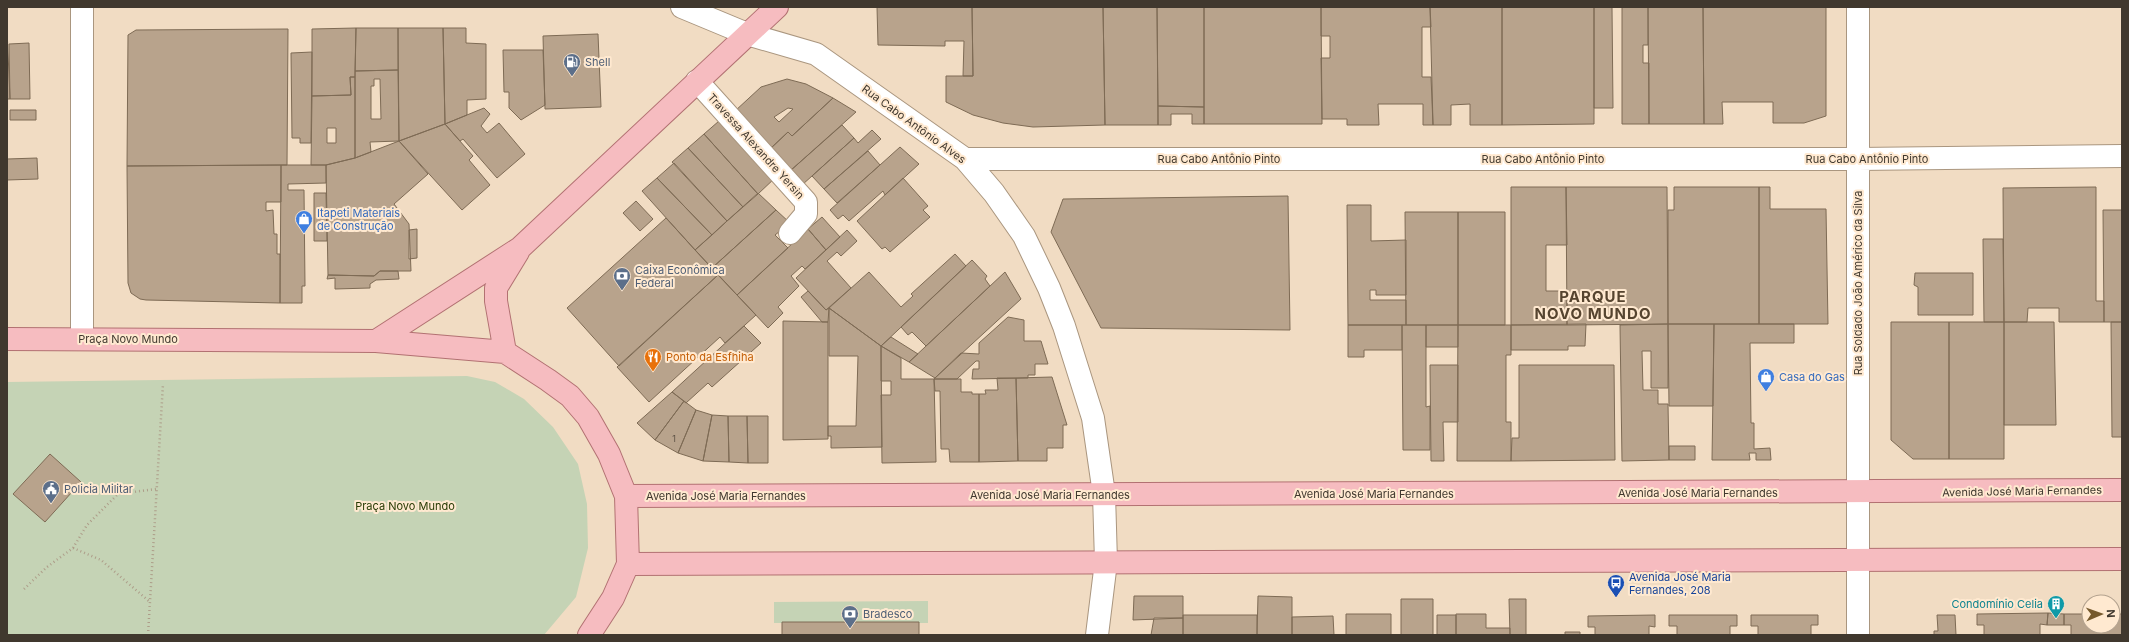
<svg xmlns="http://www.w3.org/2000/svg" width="2129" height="642" font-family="Inter,sans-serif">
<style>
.green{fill:#c5d3b5}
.building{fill:#b8a38c;stroke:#7e6b55;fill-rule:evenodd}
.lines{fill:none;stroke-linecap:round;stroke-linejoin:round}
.minor-casing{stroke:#aa967f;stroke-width:24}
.major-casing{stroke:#b27172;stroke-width:24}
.path{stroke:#ad9d89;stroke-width:2.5;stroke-dasharray:1 3;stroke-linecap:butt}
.minor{stroke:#fff;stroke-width:22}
.major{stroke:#f6bcc0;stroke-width:22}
.labels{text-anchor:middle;stroke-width:4;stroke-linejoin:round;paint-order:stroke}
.number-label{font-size:9px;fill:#5e5346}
.service-label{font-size:11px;fill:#4e5e75;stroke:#ffe9d0;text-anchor:start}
.street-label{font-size:11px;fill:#40382e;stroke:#ffe9d0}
.shop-label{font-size:11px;fill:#366cbe;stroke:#ffe9d0;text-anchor:start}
.food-label{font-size:11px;fill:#c56008;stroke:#ffe9d0;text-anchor:start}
.park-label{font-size:11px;fill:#283b04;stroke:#ffe9d0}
.transit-label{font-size:11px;fill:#164399;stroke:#ffe9d0;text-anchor:start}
.culture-label{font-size:11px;fill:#0d838f;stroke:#ffe9d0;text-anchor:end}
.district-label{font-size:15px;font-weight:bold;letter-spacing:1px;fill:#56442f;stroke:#ffe9d0}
</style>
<rect width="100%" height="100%" fill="#f1dcc3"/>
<path class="green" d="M467,376L495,382L524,399L553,427L578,464L587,504L588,548L576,597L544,635H7V382Z
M928,601V623H774V602Z"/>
<path class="building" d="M877,7H972L973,76H963L964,41H945V46L878,45Z
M972,7H1103L1105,125L1033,127L1003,123L973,115L946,102V76H973Z
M1103,7H1157L1158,125H1105Z
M1157,7H1204V107L1158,106Z
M1204,7H1321L1322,124H1204Z
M1321,7H1430L1431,27H1422V77H1431L1433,125H1423V104H1378L1379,125H1347V119H1322L1321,58H1330V36H1321Z
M1430,7H1502V125H1470V104L1451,105V125H1433Z
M1502,7H1594V124L1502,125Z
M1594,7H1612L1613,108H1594Z
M1622,7H1648V45H1643V63H1649V124H1622Z
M1648,7H1703L1704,124H1649Z
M1703,7H1826V116L1804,123H1773V102H1722L1723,124H1704Z
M356,28H398V70L355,71Z
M356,28L355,77H350L351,95L312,96V29Z
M398,28H443L445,124L399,141Z
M443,28H466V43L486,44V99L467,100V115L445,124Z
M7,29L10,99H7Z
M288,29L287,165L127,166L128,35L136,30Z
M598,34L601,107L545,109L543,36Z
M29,43L30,99H10L9,44Z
M503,50H543L545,105L521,120L509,108V92H504Z
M312,52L311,143H300V138H292L291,53Z
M398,70L399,141L370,142L371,152L355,158V71ZM374,79H380L381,119H371V86H374Z
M350,77H355V158L326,165H311L312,96L351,95ZM327,128H336V143H327Z
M787,79L806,84L833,98L792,136L788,132L770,149L735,111L761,87ZM788,108L793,109L779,122L774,117Z
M833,98L856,112L790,171L770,149L788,132L792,136Z
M1158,106L1204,107V124H1192V114H1171V125H1158Z
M484,108L490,114L481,126L487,133L499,123L525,154L497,178L463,139L460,141L445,124Z
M10,110H36V120H10Z
M719,121L776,177L758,194L704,134Z
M445,124L473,156L469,160L490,185L462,210L399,141Z
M842,125L854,138L802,185L790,171Z
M872,130L881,139L824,189L812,176L854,138L858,143Z
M704,134L758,194L743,207L688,148Z
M399,141L428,174L394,204L409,224L411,271H380L374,276L328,275L326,165L355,158Z
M900,147L919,164L885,195L883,191L849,221L843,215L838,219L830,210Z
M688,148L743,207L727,221L672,162Z
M868,151L880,165L837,203L824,189Z
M37,158L38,179L7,180V159Z
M674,163L727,221L712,235L657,178Z
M281,165V202H266V211L273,210L274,234H277V254H280V303L146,300L140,299L131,293L128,283L127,166Z
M281,165H326V183L288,184V190H304L305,286H302V303H280Z
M657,178L712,235L695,250L642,191Z
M903,178L928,206L923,210L930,217L890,252L885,247L882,249L857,221Z
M1511,187H1566L1567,245H1546V291H1567V325H1511Z
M1566,187H1667L1668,324L1567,325Z
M1674,187H1759V324H1668V210H1674Z
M1759,187H1770V209H1826L1828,324H1759Z
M2096,187V301H2104V322H2059V308H2028L2027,322H2004L2003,188Z
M314,193H326L327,241H314Z
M758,193L776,210L712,268L695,250Z
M1288,196L1290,330L1101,328L1051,232L1063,199Z
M636,201L653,219L640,231L623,213Z
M1347,205H1371V241L1406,240V295H1376V290H1370V300H1406V325H1348Z
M776,210L790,223L775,235L788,248L737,295L712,268Z
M2103,210H2122V322H2104Z
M1405,212H1458V325H1406Z
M1458,212H1505V325H1458Z
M822,217L840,237L826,250L808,229Z
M666,218L718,275L619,366L567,308Z
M417,229V258L409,259V230Z
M808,229L826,250L805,269L802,266L791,276L799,286L778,307L783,313L768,328L737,295Z
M847,230L857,241L841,256L837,252L827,261L851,288L826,310L796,278Z
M1983,239H2003L2004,322H1984Z
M955,254L966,266L881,346L829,308L869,272L901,307L913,296L911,294Z
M972,260L987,276L985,279L990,286L926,346L912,332L908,335L901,327Z
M380,271H398L399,279L376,280L370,284V288L335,289V278L327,279L328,275L374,276Z
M1005,272L1021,299L935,378L909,362Z
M1915,273H1973V315H1918V287L1914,285Z
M718,275L756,315L725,343L720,337L649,402L617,367Z
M808,291L826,310L829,308L828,322H822L801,297Z
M829,308L881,346L882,447L831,448V436H828V426H856L858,356H829Z
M1008,317L1024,320V341H1041L1048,364H1035V375H1028V378L972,379L973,369H979V361H976L957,379H934L961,353L979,354V343Z
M783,321L828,322V439L783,440Z
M1891,322H1949V459H1913L1891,440Z
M1949,322H2004V459H1949Z
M2004,322H2054L2056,425H2004Z
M2111,322H2122V437H2112Z
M1586,324L1585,346H1568V350H1511V325Z
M1668,324H1714L1713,406H1669Z
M1668,324V388H1651V351H1642L1643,390H1658V404H1668L1669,460L1622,461L1620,325Z
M1714,324H1794V343H1750L1751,423H1754V449L1770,448L1771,460H1756V453H1749L1750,460H1712Z
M1348,325H1402V350H1364V357H1348Z
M1402,325H1426V407L1430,406V450H1403Z
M1426,325H1458V347H1426Z
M1458,325H1511V355H1506V422H1511V461H1457Z
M744,326L761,343L712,387L708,383L686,403L672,392Z
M891,337L918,354L909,362L881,346Z
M881,346L901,358V379H934L936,462L882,463L881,395H891V381H881Z
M1430,365H1458V422H1443L1444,461H1431Z
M1519,365H1614L1615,460L1511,461L1512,438H1519Z
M1052,377L1067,425H1063V448H1047V461H1018L1016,378Z
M997,378H1016L1018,461L979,462V394H986L985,390H998Z
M934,379H961V392H972V394H979V462H950L949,449H941L940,391H935Z
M672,392L684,401L655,440L637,423Z
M684,401L696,410L678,453L655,440Z
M696,410L712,415L703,461L678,453Z
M712,415L728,416L729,462L703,461Z
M728,416H747L748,463L729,462Z
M747,416H768V463H748Z
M1669,446H1695V460H1669Z
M50,454L81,482L45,522L13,494Z
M1134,596H1183V618L1133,620Z
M1258,596L1292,597V635H1257Z
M1401,599H1433V635H1401Z
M1509,599H1526V635H1510Z
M2048,613L2047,625L2040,624V635H1984V625H1977V614Z
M2048,613L2064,614V625H2047Z
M1346,614H1391V635H1346Z
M1456,614H1486V628H1510V635H1456Z
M2064,614H2089V626H2113V614H2122V635H2071V625H2064Z
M1183,615H1257V635H1183Z
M1437,615H1456V635H1437Z
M1655,615V627L1649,626V635H1595V627H1588V616Z
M1669,615H1737V626H1730V635H1677V626H1669Z
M1751,615H1818V625H1811V635H1758V626H1751Z
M1937,615H1955L1956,635H1934V631H1938Z
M1333,616L1334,635H1292V617Z
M1154,618H1183V635H1151Z
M782,622H919V635H782Z
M1565,632H1580V635H1565Z"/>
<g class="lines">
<defs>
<path id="minor" d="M82,7V339
M682,7L747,34L816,54L965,159L994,193L1024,236L1049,288L1064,326L1093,418L1104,494L1106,562L1097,635
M1858,7V635
M697,81L806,202V214L790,233
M965,159H1858L2122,156"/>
<path id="major" d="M7,339L376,341L505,352L548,380L570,396L588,417L609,454L626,496L628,564L613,598L589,635
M376,341L520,248L777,7
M505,352L496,301V288L518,252
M626,496L2122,490
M628,564L2122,559"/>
</defs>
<use href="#minor" class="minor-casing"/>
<use href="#major" class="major-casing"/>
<path class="path" d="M73,548L101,560L150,602
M24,589L47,567L73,548L87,525L118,494L156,489
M148,635L163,384"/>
<use href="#minor" class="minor"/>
<use href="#major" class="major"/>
</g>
<defs>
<symbol id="fuel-pin" viewBox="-11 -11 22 30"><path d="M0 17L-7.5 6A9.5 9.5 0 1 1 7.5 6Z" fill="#5c6f8a" stroke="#ffe9d0"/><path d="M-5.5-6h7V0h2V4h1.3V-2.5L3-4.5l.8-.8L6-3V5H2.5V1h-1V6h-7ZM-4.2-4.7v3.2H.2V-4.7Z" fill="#fff"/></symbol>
<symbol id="shop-pin" viewBox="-11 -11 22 30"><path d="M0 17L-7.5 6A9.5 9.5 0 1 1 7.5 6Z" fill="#3f7fe0" stroke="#ffe9d0"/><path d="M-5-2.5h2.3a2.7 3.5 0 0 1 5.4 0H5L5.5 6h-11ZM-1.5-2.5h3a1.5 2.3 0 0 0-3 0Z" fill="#fff"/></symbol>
<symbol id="bank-pin" viewBox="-11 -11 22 30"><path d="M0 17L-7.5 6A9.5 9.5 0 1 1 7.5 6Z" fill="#5c6f8a" stroke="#ffe9d0"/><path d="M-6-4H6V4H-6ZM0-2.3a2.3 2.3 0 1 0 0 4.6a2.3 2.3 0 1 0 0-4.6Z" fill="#fff"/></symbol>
<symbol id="restaurant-pin" viewBox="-11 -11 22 30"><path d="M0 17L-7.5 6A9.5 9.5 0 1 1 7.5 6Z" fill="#e8710a" stroke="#ffe9d0"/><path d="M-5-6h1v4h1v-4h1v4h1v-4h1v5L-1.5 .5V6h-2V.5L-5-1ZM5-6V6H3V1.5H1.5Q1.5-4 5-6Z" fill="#fff"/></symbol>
<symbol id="civic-pin" viewBox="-11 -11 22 30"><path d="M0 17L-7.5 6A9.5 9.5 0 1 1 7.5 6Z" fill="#5c6f8a" stroke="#ffe9d0"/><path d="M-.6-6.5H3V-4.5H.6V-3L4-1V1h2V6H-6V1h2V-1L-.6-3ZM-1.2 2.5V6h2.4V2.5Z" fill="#fff"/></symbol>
<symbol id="bus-pin" viewBox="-11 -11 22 30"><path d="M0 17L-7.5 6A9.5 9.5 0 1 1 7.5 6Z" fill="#1a4fb4" stroke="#ffe9d0"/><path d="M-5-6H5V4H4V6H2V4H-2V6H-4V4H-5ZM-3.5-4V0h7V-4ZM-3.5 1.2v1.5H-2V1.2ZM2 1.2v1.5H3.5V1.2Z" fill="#fff"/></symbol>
<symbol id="building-pin" viewBox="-11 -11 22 30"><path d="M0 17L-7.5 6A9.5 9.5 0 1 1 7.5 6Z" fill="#0f9aa8" stroke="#ffe9d0"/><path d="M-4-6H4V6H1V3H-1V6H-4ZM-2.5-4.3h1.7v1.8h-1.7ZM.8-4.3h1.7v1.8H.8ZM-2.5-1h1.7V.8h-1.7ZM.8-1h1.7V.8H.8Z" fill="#fff"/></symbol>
</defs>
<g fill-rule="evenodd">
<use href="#fuel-pin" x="562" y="52" width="20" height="27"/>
<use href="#shop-pin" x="294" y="209" width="20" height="27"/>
<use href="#bank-pin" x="612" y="266" width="20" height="27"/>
<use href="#restaurant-pin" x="643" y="347" width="20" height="27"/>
<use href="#shop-pin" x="1756" y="367" width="20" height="27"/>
<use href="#civic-pin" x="41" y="479" width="20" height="27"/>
<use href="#bus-pin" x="1606" y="573" width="20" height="27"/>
<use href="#building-pin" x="2046" y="594" width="20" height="27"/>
<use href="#bank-pin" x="840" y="604" width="20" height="27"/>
</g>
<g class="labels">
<g class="number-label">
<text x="674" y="442">1</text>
</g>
<g class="service-label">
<text x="585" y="66">Shell</text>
<text x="635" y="274">Caixa Econômica<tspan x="635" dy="13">Federal</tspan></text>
<text x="64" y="493">Policia Militar</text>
<text x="863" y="618">Bradesco</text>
</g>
<g class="street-label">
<text transform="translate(914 124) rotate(36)" y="4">Rua Cabo Antônio Alves</text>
<text transform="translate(756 146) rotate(48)" y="4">Travessa Alexandre Yersin</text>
<text x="1219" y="163">Rua Cabo Antônio Pinto</text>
<text x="1543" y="163">Rua Cabo Antônio Pinto</text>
<text x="1867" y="163">Rua Cabo Antônio Pinto</text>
<text transform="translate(1858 283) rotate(-90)" y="4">Rua Soldado João Américo da Silva</text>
<text x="128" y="343">Praça Novo Mundo</text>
<text transform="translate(2022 491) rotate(-1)" y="4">Avenida José Maria Fernandes</text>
<text x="1698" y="497">Avenida José Maria Fernandes</text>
<text x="1374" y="498">Avenida José Maria Fernandes</text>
<text x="1050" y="499">Avenida José Maria Fernandes</text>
<text x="726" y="500">Avenida José Maria Fernandes</text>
</g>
<g class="shop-label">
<text x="317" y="217">Itapeti Materiais<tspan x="317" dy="13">de Construção</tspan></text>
<text x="1779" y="381">Casa do Gas</text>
</g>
<g class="food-label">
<text x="666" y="361">Ponto da Esfhiha</text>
</g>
<g class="park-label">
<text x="405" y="510">Praça Novo Mundo</text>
</g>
<g class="transit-label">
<text x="1629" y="581">Avenida José Maria<tspan x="1629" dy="13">Fernandes, 208</tspan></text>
</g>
<g class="culture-label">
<text x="2043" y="608">Condomínio Celia</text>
</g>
<g class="district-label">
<text x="1593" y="302">PARQUE<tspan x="1593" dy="17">NOVO MUNDO</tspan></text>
</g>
</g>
<rect width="2129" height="642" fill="none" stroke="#40382e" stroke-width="16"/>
<g transform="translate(2101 614) rotate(88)"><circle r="19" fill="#ffe9d0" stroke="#b3a28f"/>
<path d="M0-3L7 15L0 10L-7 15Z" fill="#76592c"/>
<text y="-6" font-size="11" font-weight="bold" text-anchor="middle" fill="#40382e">N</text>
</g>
</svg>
